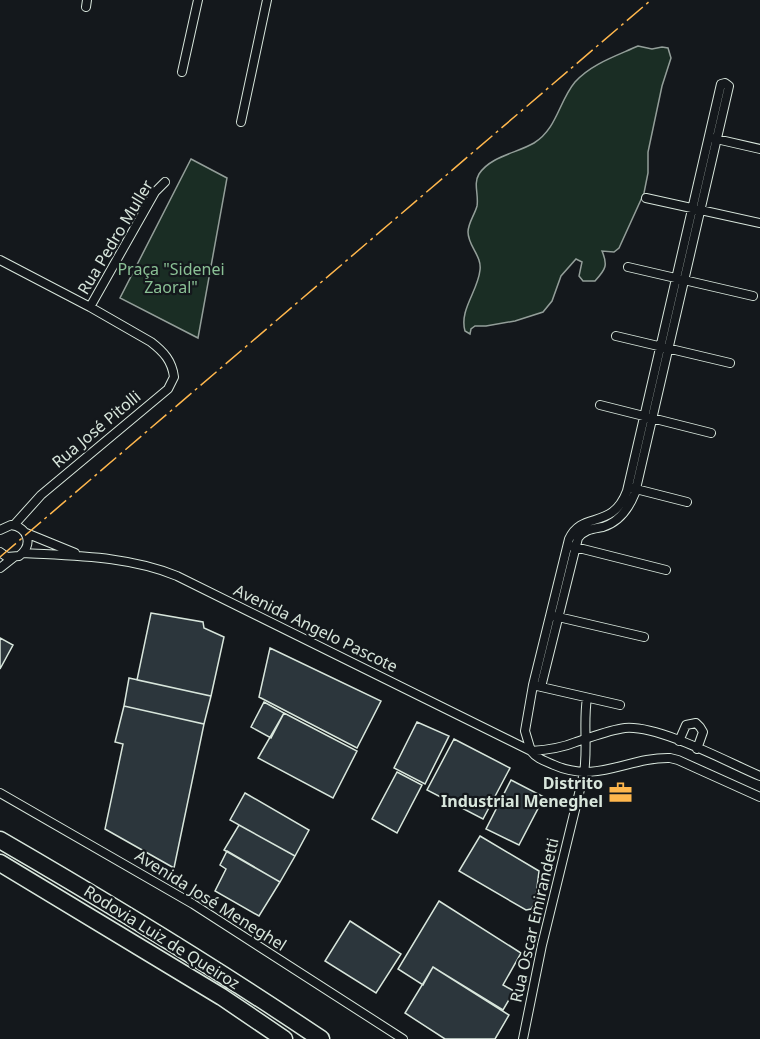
<svg xmlns="http://www.w3.org/2000/svg" width="760" height="1039" font-family="'Noto Sans',sans-serif">
<style>
.green{fill:#1a2d24;stroke:#939e99;stroke-width:1.5}
.building{fill:#2c363c;stroke:#d8e6dc;stroke-width:1.5}
.lines{fill:none;stroke-linecap:round;stroke-linejoin:round}
.minor-casing{stroke:#d8e6dc;stroke-width:10}
.motorway-casing{stroke:#d8e6dc;stroke-width:19}
.minor{stroke:#14181c;stroke-width:8}
.motorway{stroke:#14181c;stroke-width:16}
.power{stroke:#ffb74d;stroke-width:1.5;stroke-dasharray:21 4.5 3 4.5;stroke-linecap:butt}
.labels{text-anchor:middle;stroke-width:4.5;stroke-linejoin:round;paint-order:stroke}
.street-label{font-size:16px;fill:#d8e6dc;stroke:#14181c}
.park-label{font-size:16px;fill:#8ac095;stroke:#14181c}
.poi-label{font-size:16px;font-weight:bold;fill:#d8e6dc;stroke:#14181c;text-anchor:end}
</style>
<rect width="100%" height="100%" fill="#14181c"/>
<path class="green" d="M638,46L652,49L662,47L668,48L671,58L662,86L648,152V173L644,193L619,248L614,252L602,251C608,265 606,269 595,281H583L579,276L582,262L576,259L561,276L552,301L543,312L515,321L486,326H475L471,329L470,334L465,331C459,310 478,291 480,270C482,256 468,246 468,232C468,223 475,214 477,206C479,195 473,184 479,174C491,156 517,153 534,143C557,129 559,101 575,82C591,64 616,56 638,46Z
M191,159L227,178L198,338L120,298Z"/>
<path class="building" d="M151,613L203,622L204,628L224,637L211,696L137,680Z
M0,638L13,645L0,669Z
M270,648L381,701L357,748L259,697Z
M129,678L211,696L204,724L124,706Z
M264,702L284,713L271,738L251,727Z
M124,706L204,724L174,868L105,829L123,744L115,742Z
M284,713L357,751L333,798L258,758Z
M417,722L449,736L425,784L394,768Z
M454,739L510,768L483,819L427,790Z
M397,772L422,785L397,833L372,819Z
M511,780L544,797L519,845L486,829Z
M245,793L309,830L295,856L230,820Z
M239,825L295,856L280,882L224,850Z
M480,836L539,871L535,904L531,909L526,910L459,871Z
M227,851L280,882L259,916L215,891L226,869L220,865Z
M439,901L521,953L503,985L514,991L503,1010L433,967L423,985L398,969Z
M350,921L401,954L376,993L325,961Z
M433,967L509,1015L495,1039H445L405,1013Z"/>
<g class="lines">
<defs>
<path id="minor" d="M86,7L87,0
M182,72L198,0
M241,122L267,0
M712,138L760,149
M646,198L760,223
M0,260L90,307L151,342C164,352 172,361 174,377L168,389L41,495L14,525
M628,267L753,296
M90,307L155,192L165,182
M616,336L730,363
M600,405L711,433
M632,488L687,502
M0,530L11,525C28,527 34,545 19,556L7,557L0,552
M26,533L75,553
M571,546L666,570
M23,553C75,556 129,556 177,576L531,751C537,759 545,761 554,765C597,784 628,757 670,758L678,760L760,797
M0,568L14,557
M554,616L644,637
M537,686L620,705
M679,741L686,725L696,723L700,727L703,732L697,749
M531,751L525,731L533,685L569,539C582,510 612,531 627,491L721,84L725,83L729,86L635,493C629,508 619,522 603,527C593,529 585,529 578,538L541,687
M531,751C546,750 562,748 576,742C592,737 609,730 625,728C659,725 727,762 760,776
M0,793L193,904L403,1039
M523,1039L542,945L584,773C588,747 583,723 587,698"/>
<path id="motorway" d="M0,840C109,903 217,969 321,1039
M0,863L222,997L284,1039"/>
</defs>
<use href="#minor" class="minor-casing"/>
<use href="#motorway" class="motorway-casing"/>
<use href="#minor" class="minor"/>
<use href="#motorway" class="motorway"/>
<path class="power" d="M0,557L651,0"/>
</g>
<defs>
<symbol id="office-bare" viewBox="-9 -9 18 18"><path d="M-6-3h4V-5.5h4V-3h4V5H-6ZM-1-4.5V-3h2v-1.5ZM-6 0V1H6V0Z" fill="#ffb74d" stroke="#14181c" stroke-width="2.5" paint-order="stroke"/></symbol>
</defs>
<g fill-rule="evenodd">
<use href="#office-bare" x="604" y="776" width="33" height="33"/>
</g>
<g class="labels">
<g class="street-label">
<text transform="translate(115 237) rotate(-59)" y="6">Rua Pedro Muller</text>
<text transform="translate(96 429) rotate(-40)" y="6">Rua José Pitolli</text>
<text transform="translate(316 628) rotate(26)" y="6">Avenida Angelo Pascote</text>
<text transform="translate(211 900) rotate(32)" y="6">Avenida José Meneghel</text>
<text transform="translate(534 920) rotate(-77)" y="6">Rua Oscar Emirandetti</text>
<text transform="translate(162 937) rotate(32)" y="6">Rodovia Luiz de Queiroz</text>
</g>
<g class="park-label">
<text x="171" y="275">Praça "Sidenei<tspan x="171" dy="18">Zaoral"</tspan></text>
</g>
<g class="poi-label">
<text x="603" y="789">Distrito<tspan x="603" dy="18">Industrial Meneghel</tspan></text>
</g>
</g>
</svg>
